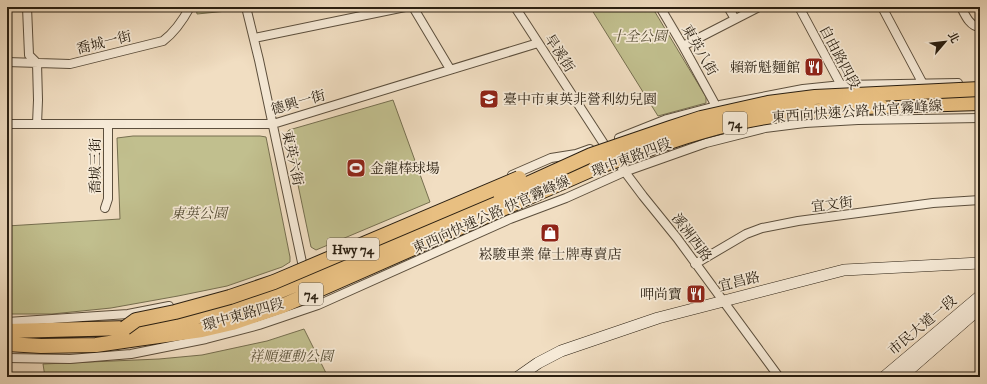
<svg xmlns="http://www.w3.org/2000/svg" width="987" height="384" font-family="'IM FELL DW Pica','Noto Serif TC',serif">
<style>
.green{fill:#c1bf8e;stroke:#766f50}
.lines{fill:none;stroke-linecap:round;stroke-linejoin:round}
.street-casing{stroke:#5c4f3d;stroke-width:10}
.secondary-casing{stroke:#2a1f11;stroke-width:12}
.highway-casing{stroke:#2a1f11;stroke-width:16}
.street{stroke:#f6ead7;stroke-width:8}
.secondary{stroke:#f6ead7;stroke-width:11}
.highway{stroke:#e8bf81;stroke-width:14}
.highway-bridge-casing{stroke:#2a1f11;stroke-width:16;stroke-linecap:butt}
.highway-bridge{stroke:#e8bf81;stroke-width:14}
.labels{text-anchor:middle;stroke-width:3.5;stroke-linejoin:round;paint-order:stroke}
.shield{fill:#f6ead7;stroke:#675c4c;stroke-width:1}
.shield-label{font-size:13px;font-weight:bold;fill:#2a1f11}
.park-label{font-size:14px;font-style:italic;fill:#574f36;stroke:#f6ead7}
.street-label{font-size:14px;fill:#2a1f11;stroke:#f6ead7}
.poi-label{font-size:14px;fill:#2a1f11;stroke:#f6ead7;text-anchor:end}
</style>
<rect width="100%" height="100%" fill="#f1dec2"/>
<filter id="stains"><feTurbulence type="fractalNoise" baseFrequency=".005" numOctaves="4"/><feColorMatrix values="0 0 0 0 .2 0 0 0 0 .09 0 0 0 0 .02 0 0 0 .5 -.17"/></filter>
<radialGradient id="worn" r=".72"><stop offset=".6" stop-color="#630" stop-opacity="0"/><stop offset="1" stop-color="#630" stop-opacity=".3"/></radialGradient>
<path class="green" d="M196,7H237V10L197,14Z
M590,7H652L706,97V103L658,116Z
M393,100L430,202L316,250L311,247L287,132L289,130Z
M133,136H260L266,137L290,257V262L282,267L227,286L178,296L111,308L52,314H7V226L120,219L117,138Z
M304,329L328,377H45L43,364L159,359L202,355L267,341Z"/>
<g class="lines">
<defs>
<path id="street" d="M27,7L29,55L37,63L38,100L37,124
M246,7L259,60L303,267
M413,7L450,69
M515,7L604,144L643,196L677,238L779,377
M660,7L683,46L716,106
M728,7L735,19
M799,7L843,89
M882,7L923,84
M961,7C965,15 970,27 980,27
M254,38L405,7
M683,46L759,7
M7,62L70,64L163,41C175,32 183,20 190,7
M7,124H273L538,43
M619,138L667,119L720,105L803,89L842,85L958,83
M512,175L551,158L576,154L590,149
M105,208L108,199V124
M695,264L746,234L762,228L798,221L933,203L980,200
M7,322L128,314L169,306
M7,358L70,359L131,354L206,339L259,325L318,305L510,219L566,198L624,172L706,143L765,128L805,123L858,120L980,118"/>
<path id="secondary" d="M518,377L538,363L561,351L658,318L844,270L980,263
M884,377L980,296
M901,377L980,308"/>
<path id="highway" d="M881,106L980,103
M7,331L129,328L178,321L229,309L254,302L371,253L501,196
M7,344L41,346L96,345L137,339L202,330L232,323L282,306L595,168"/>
</defs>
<use href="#street" class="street-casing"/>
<use href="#secondary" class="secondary-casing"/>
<use href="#highway" class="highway-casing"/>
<use href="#street" class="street"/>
<use href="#secondary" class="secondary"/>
<use href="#highway" class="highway"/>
<defs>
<path id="highway-bridge" d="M595,168C640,152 685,135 731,124C780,112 831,110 881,106
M501,196L591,155L670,128L701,118L768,103L815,97L980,89
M125,328L136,320L175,312L230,297L274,282L519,178"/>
</defs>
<use href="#highway-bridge" class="highway-bridge-casing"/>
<use href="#highway-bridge" class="highway-bridge"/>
</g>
<defs>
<symbol id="restaurant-square" viewBox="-11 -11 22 22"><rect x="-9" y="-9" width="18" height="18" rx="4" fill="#8f2418" stroke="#f6ead7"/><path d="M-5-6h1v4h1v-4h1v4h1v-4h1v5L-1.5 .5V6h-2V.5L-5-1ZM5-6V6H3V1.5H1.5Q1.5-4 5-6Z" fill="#fff"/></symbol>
<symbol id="school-square" viewBox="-11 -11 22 22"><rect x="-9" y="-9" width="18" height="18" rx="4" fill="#8f2418" stroke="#f6ead7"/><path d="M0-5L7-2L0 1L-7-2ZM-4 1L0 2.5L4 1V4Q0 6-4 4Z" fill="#fff"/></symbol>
<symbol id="stadium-square" viewBox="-11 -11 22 22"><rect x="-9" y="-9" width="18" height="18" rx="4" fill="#8f2418" stroke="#f6ead7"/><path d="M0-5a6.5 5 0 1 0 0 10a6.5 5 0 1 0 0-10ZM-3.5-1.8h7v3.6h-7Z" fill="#fff"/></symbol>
<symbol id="shop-square" viewBox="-11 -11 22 22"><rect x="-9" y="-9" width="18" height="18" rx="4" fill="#8f2418" stroke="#f6ead7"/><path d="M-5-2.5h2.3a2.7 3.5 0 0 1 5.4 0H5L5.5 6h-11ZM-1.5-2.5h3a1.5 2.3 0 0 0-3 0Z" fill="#fff"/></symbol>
</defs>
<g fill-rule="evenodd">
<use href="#restaurant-square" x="803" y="56" width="22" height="22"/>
<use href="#school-square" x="478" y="88" width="22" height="22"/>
<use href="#stadium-square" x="345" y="157" width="22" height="22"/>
<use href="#shop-square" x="539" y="222" width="22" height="22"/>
<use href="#restaurant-square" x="685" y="283" width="22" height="22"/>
</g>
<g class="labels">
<g class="shield">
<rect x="723" y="112" width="24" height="22" rx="3"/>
<rect x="327" y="238" width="52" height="22" rx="3"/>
<rect x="299" y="283" width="24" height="22" rx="3"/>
</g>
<g class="shield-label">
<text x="735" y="128">74</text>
<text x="353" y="254">Hwy 74</text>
<text x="311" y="299">74</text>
</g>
<g class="park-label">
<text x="639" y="41">十全公園</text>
<text x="199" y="218">東英公園</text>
<text x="291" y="361">祥順運動公園</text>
</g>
<g class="street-label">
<text transform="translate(104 42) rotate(-14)" y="5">喬城一街</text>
<text transform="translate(700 50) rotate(60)" y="5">東英八街</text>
<text transform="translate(560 53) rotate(57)" y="5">旱溪街</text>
<text transform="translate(840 57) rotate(62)" y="5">自由路四段</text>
<text transform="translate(298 102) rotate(-16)" y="5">德興一街</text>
<text transform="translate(857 111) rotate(-4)" y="5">東西向快速公路 快官霧峰線</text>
<text transform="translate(631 157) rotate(-21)" y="5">環中東路四段</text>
<text transform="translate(293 158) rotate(78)" y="5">東英六街</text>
<text transform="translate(95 166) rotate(-90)" y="5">喬城三街</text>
<text transform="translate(832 204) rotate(-7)" y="5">宜文街</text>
<text transform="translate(491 214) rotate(-24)" y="5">東西向快速公路 快官霧峰線</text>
<text transform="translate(692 237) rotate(53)" y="5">溪洲西路</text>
<text transform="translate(739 281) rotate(-14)" y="5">宜昌路</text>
<text transform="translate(243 314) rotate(-16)" y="5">環中東路四段</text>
<text transform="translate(922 325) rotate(-40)" y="5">市民大道一段</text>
</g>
<g class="poi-label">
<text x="800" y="72">賴新魁麵館</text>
<text x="503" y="104" text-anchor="start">臺中市東英非營利幼兒園</text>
<text x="370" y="173" text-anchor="start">金龍棒球場</text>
<text x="550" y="259" text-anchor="middle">崧駿車業 偉士牌專賣店</text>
<text x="682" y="299">呷尚寶</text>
</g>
</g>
<rect width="987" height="384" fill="none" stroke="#f1dec2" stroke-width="24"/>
<rect x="8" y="8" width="971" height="368" fill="none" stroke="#2a1f11" stroke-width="2"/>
<rect x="12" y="12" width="963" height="360" fill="none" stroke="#2a1f11"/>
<g transform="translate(945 42) rotate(62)" stroke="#f6ead7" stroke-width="3" paint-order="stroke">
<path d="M0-3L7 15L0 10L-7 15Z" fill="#2a1f11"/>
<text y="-6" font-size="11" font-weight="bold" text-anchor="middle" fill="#2a1f11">北</text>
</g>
<rect width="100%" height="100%" filter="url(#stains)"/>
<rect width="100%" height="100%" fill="url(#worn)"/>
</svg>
